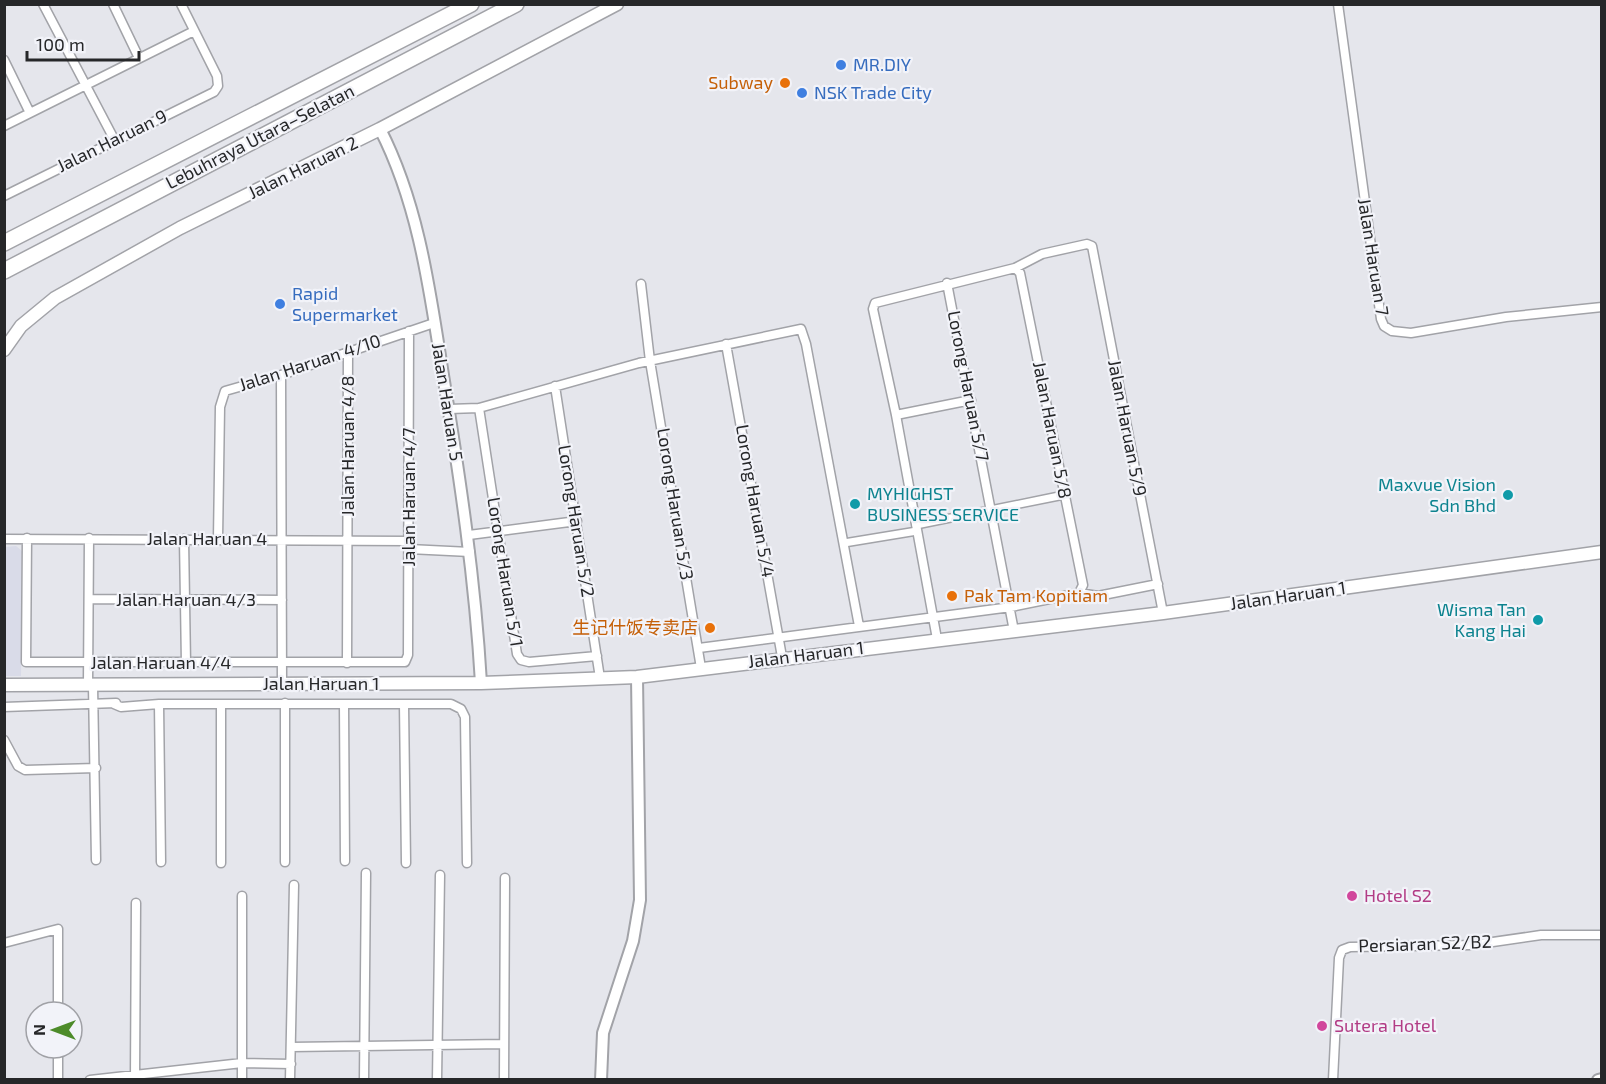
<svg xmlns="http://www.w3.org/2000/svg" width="1606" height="1084" font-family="'Exo 2','Noto Sans SC',sans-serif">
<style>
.built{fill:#d9dbe8}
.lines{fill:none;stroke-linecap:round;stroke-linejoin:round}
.pedestrian-casing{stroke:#a2a3a8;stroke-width:10}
.minor-casing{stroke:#a2a3a8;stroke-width:11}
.tertiary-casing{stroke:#a2a3a8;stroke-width:14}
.secondary-casing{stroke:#a2a3a8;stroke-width:15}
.motorway-casing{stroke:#a2a3a8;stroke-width:18}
.pedestrian{stroke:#fff;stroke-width:7}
.minor{stroke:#fff;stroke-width:8}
.tertiary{stroke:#fff;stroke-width:10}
.secondary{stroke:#fff;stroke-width:12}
.motorway{stroke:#fff;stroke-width:15}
.shop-dot{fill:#3f7fe0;stroke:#f2f3f9;stroke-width:2}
.food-dot{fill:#e8710a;stroke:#f2f3f9;stroke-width:2}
.culture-dot{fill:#0f9aa8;stroke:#f2f3f9;stroke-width:2}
.hotel-dot{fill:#d1479c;stroke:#f2f3f9;stroke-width:2}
.labels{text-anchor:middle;stroke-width:4.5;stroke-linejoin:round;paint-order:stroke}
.shop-label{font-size:18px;fill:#366cbe;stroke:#f2f3f9;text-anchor:start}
.food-label{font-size:18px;fill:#c56008;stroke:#f2f3f9;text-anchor:end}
.street-label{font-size:18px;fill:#262729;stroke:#f2f3f9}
.culture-label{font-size:18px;fill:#0d838f;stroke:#f2f3f9;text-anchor:end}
.hotel-label{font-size:18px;fill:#b23c85;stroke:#f2f3f9;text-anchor:start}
</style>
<rect width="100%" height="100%" fill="#e5e6ec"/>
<path class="built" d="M16,546L22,551L21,676H4L5,547Z"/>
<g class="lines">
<defs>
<path id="pedestrian" d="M916,525L1064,495
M844,543L917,531"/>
<path id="minor" d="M43,4L114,139
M113,4L139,58
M1338,4L1381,319L1384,326L1392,331L1411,333L1506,317L1602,307
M4,60L30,113
M4,126L194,31
M4,196L214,92L218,86L217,76L181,4
M1015,268L1020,273L1083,585L1079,593
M947,283L1014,631
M641,284L650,361L701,668
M726,344L782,657
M281,375L282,684
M555,386L600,678
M479,408L517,654L521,660L529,662L597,656
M449,409L479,408L639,363L801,329L806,344L859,626
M896,415L971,400
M469,535L577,521
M27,538L26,662H405L408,655L409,331
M4,539L409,541
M184,539L186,664
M218,539L220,407L225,391L281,375L434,323
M409,549L470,552
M89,599L282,600
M937,639L896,415L873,309L875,303L1015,268L1042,254L1087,244L1092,246L1163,613
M699,648L1011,607L1079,593L1098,596L1158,584
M347,663L348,352
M88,685L89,538
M93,685L96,860
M114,704L121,707L159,704H451L461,709L465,717L467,863
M159,704L161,862
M221,704V863
M344,704L345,861
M404,704L406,863
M4,707L116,703
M4,740L18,766L25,770L96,768
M285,862V703
M4,943L58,929V1012
M291,1047L504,1044
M58,1048V1080
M135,1079L136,903
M90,1080L242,1063L291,1064
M242,1080V896
M290,1080L294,885
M364,1080L366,873
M437,1080L440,875
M504,1080L505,878
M1333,1080L1339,958L1342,950L1350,947L1472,945L1541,935H1602"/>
<path id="tertiary" d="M380,129C419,205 430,292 443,375C460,478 475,579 481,683
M601,1080L603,1033L633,941L640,900L637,677
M1598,1080L1602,1079"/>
<path id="secondary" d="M4,350L21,326L55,298L180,228L380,129L617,4
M4,685L481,683L637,677L1163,613L1602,552"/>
<path id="motorway" d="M4,243L471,4
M4,271L516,4"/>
</defs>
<use href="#pedestrian" class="pedestrian-casing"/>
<use href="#minor" class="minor-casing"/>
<use href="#tertiary" class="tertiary-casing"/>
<use href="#secondary" class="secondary-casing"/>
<use href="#motorway" class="motorway-casing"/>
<use href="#pedestrian" class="pedestrian"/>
<use href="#minor" class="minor"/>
<use href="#tertiary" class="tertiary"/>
<use href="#secondary" class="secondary"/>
<use href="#motorway" class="motorway"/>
</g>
<g class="shop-dot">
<circle cx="841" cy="65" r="6"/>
<circle cx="802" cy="93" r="6"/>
<circle cx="280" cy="304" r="6"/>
</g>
<g class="food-dot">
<circle cx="785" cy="83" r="6"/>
<circle cx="952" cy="596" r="6"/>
<circle cx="710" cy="628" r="6"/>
</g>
<g class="culture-dot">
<circle cx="1508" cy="495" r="6"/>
<circle cx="855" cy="504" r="6"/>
<circle cx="1538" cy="620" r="6"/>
</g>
<g class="hotel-dot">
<circle cx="1352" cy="896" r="6"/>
<circle cx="1322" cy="1026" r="6"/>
</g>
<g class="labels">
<g class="shop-label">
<text x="853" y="71">MR.DIY</text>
<text x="814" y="99">NSK Trade City</text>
<text x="292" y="300">Rapid<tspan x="292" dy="21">Supermarket</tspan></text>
</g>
<g class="food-label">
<text x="773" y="89">Subway</text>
<text x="964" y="602" text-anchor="start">Pak Tam Kopitiam</text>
<text x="698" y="634">生记什饭专卖店</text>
</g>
<g class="street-label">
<text transform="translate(260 137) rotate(-27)" y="6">Lebuhraya Utara–Selatan</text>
<text transform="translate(112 141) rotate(-26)" y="6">Jalan Haruan 9</text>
<text transform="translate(303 168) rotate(-26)" y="6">Jalan Haruan 2</text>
<text transform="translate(1373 257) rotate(81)" y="6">Jalan Haruan 7</text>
<text transform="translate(310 363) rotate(-18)" y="6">Jalan Haruan 4/10</text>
<text transform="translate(968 386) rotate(79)" y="6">Lorong Haruan 5/7</text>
<text transform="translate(447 402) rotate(81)" y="6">Jalan Haruan 5</text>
<text transform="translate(1127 428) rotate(79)" y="6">Jalan Haruan 5/9</text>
<text transform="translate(1052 430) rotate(79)" y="6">Jalan Haruan 5/8</text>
<text transform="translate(348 446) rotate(-90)" y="6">Jalan Haruan 4/8</text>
<text transform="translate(409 497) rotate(-90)" y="6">Jalan Haruan 4/7</text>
<text transform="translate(755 501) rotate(80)" y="6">Lorong Haruan 5/4</text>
<text transform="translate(675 504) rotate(81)" y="6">Lorong Haruan 5/3</text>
<text transform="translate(576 521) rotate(81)" y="6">Lorong Haruan 5/2</text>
<text x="207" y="545">Jalan Haruan 4</text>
<text transform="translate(505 572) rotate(81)" y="6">Lorong Haruan 5/1</text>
<text transform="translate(1288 596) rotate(-8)" y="6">Jalan Haruan 1</text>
<text x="186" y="606">Jalan Haruan 4/3</text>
<text transform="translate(806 655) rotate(-7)" y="6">Jalan Haruan 1</text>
<text x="161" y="669">Jalan Haruan 4/4</text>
<text x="321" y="690">Jalan Haruan 1</text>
<text transform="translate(1425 944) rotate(-2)" y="6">Persiaran S2/B2</text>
</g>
<g class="culture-label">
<text x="1496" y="491">Maxvue Vision<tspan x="1496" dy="21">Sdn Bhd</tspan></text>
<text x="867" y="500" text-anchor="start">MYHIGHST<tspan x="867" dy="21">BUSINESS SERVICE</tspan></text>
<text x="1526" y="616">Wisma Tan<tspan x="1526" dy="21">Kang Hai</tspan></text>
</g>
<g class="hotel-label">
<text x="1364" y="902">Hotel S2</text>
<text x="1334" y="1032">Sutera Hotel</text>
</g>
</g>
<rect width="1606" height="1084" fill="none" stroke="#262729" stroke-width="12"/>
<g transform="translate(54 1030) rotate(270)"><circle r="28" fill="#f2f3f9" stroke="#a0a1a6" stroke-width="1.5"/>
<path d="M0-4.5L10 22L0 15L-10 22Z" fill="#4d8b2a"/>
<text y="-9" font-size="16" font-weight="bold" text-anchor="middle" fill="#262729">N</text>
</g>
<path d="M27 51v9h112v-9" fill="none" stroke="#262729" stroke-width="3"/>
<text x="36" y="51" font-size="18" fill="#262729" stroke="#f2f3f9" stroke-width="4.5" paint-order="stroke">100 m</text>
</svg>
